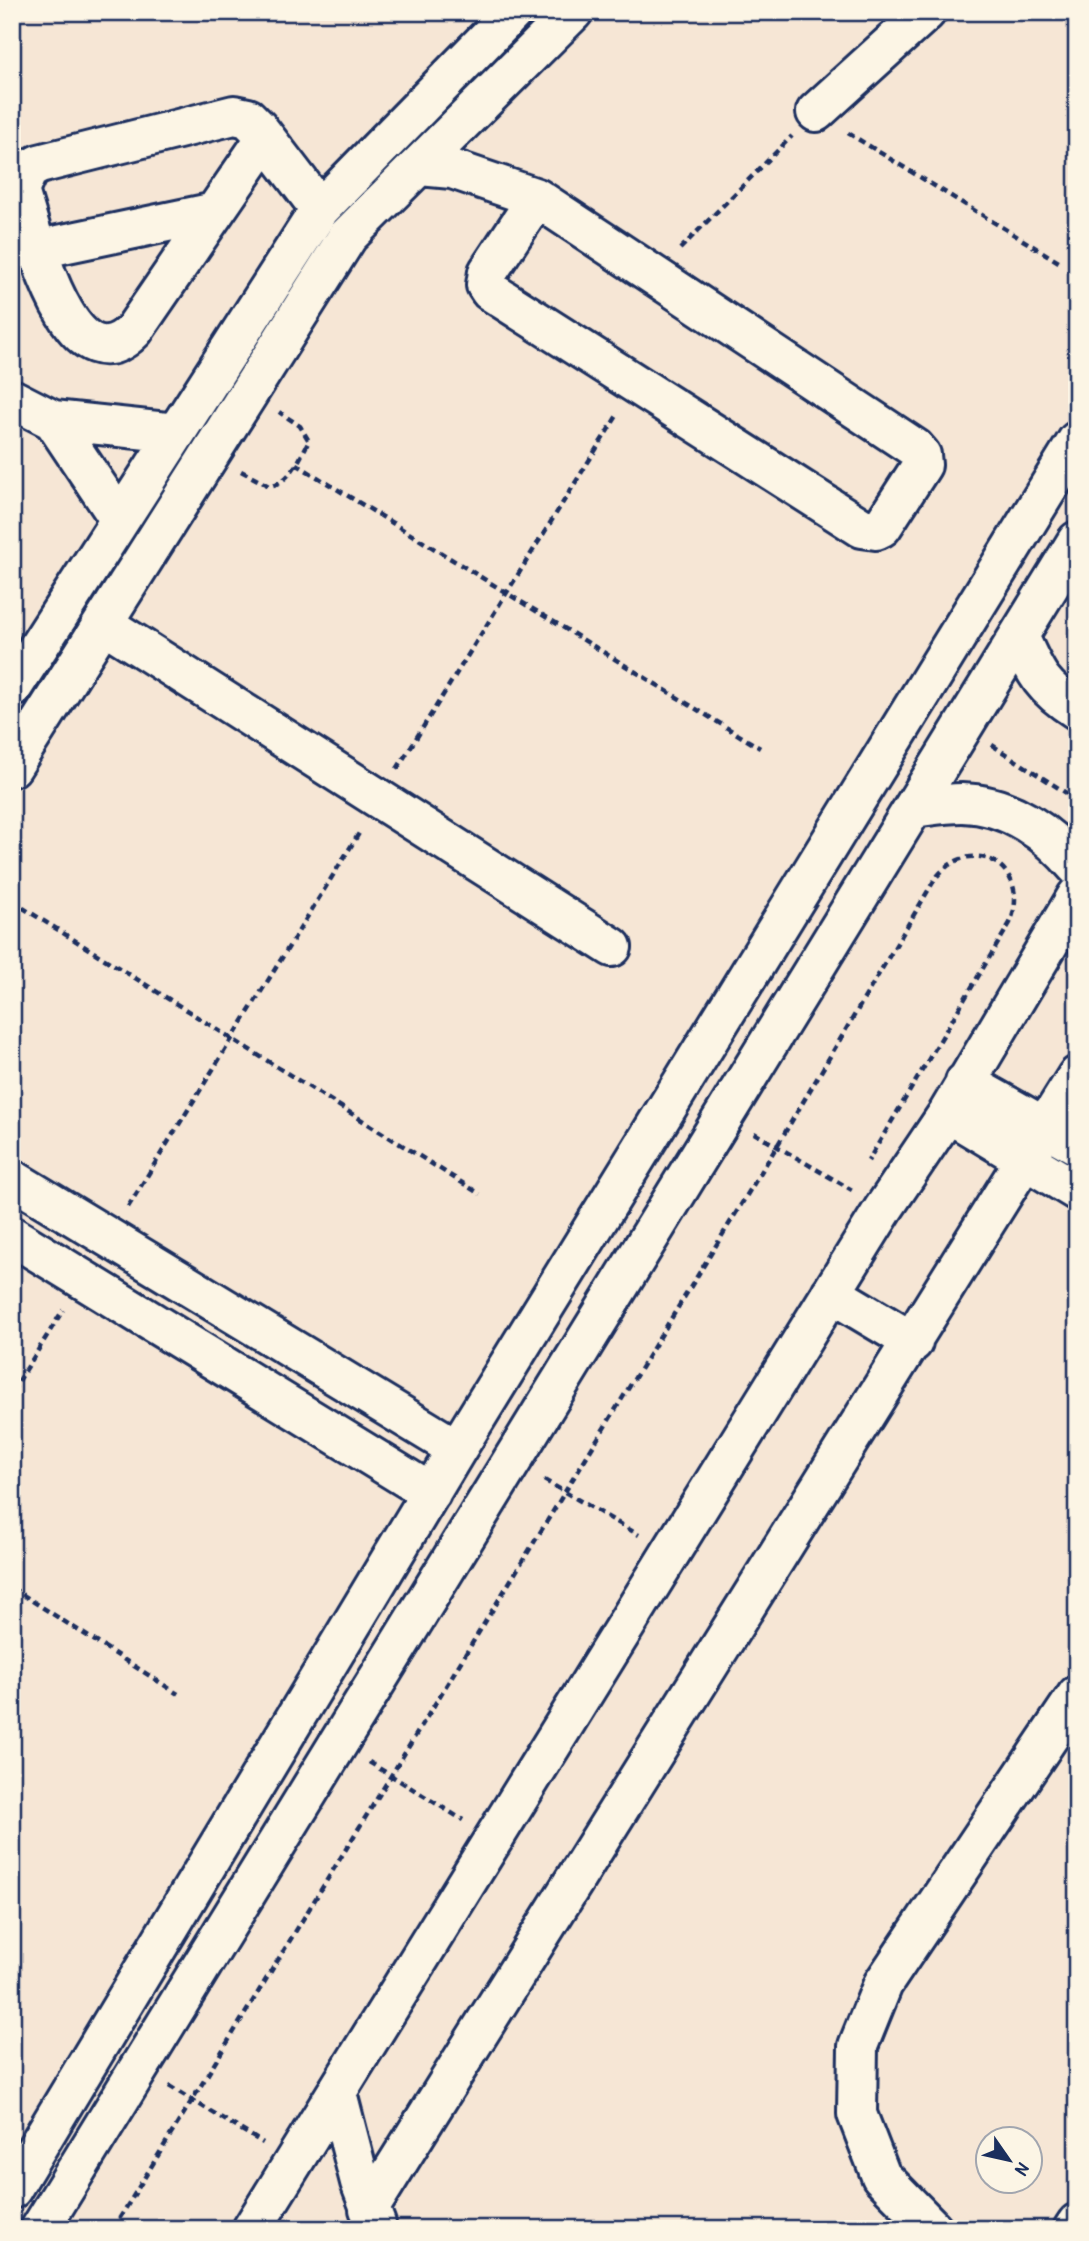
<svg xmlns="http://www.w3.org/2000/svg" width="1089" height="2241" font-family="'Patrick Hand',sans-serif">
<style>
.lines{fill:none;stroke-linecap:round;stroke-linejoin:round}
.minor-casing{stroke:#1b2f5e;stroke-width:44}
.path{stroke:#1b2f5e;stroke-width:4.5;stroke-dasharray:7 5;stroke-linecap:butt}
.minor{stroke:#fcf5e5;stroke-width:38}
</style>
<rect width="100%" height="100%" fill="#f6e6d5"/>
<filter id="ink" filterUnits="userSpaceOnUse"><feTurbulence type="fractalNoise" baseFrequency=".0143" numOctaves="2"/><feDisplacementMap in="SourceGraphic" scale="14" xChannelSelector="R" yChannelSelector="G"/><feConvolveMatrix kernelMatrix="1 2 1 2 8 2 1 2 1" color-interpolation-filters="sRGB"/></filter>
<g filter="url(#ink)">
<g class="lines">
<defs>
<path id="minor" d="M816,112L926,12
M265,139L134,330C70,396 32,229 19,191L28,170L39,164L234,115L248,118L258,128L320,209
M420,166L452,169L537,198L915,448L921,455L922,465L882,527L876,530L862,528L490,291L486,285L488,272L537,198
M39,249L215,212
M12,399L53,420L176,433
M53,420L120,520
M104,624L612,947
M1019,636C1036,674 1041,687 1077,710
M12,688L320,209L513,12
M12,767L348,236L573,12
M913,808C929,806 946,803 962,803C1009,804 1049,833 1077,867
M965,1082L1077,1145
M948,1113L1077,1191
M12,1179L457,1449
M12,1236L431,1493
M831,1293L913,1342
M337,2093L360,2182L376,2224
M12,2189L457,1449L1077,441
M369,2209L1077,1076
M40,2229L1077,541
M252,2229L884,1208L948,1113L1077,896
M933,2229L881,2176L857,2114L858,2046L883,1984L1077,1695
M1073,2229L1077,2223"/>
</defs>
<use href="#minor" class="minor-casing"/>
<path class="path" d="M848,133L1062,264
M680,249L792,136
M296,464L760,748
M241,471L269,486C290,483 300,458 309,441L300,426L279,412
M992,745L1077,800
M397,769L618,414
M12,901L480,1194
M754,1133L852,1190
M128,1207L361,830
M12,1392L63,1310
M544,1480L639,1535
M12,1588L178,1694
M369,1762L463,1820
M169,2086L263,2143
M113,2229L777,1146L935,879C971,831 1033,867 1010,923L868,1161
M210,2229L216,2220"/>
<use href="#minor" class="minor"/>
</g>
</g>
<rect width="1089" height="2241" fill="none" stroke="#fcf5e5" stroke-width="42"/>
<rect x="21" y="21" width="1047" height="2199" fill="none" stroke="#1b2f5e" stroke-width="2.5" filter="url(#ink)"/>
<g transform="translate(1009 2160) rotate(124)"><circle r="33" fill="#fcf5e5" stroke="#a2a6af" stroke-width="2"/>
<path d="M0-5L12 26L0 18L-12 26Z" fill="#1b2f5e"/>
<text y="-10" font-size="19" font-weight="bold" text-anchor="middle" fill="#1b2f5e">N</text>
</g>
</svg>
